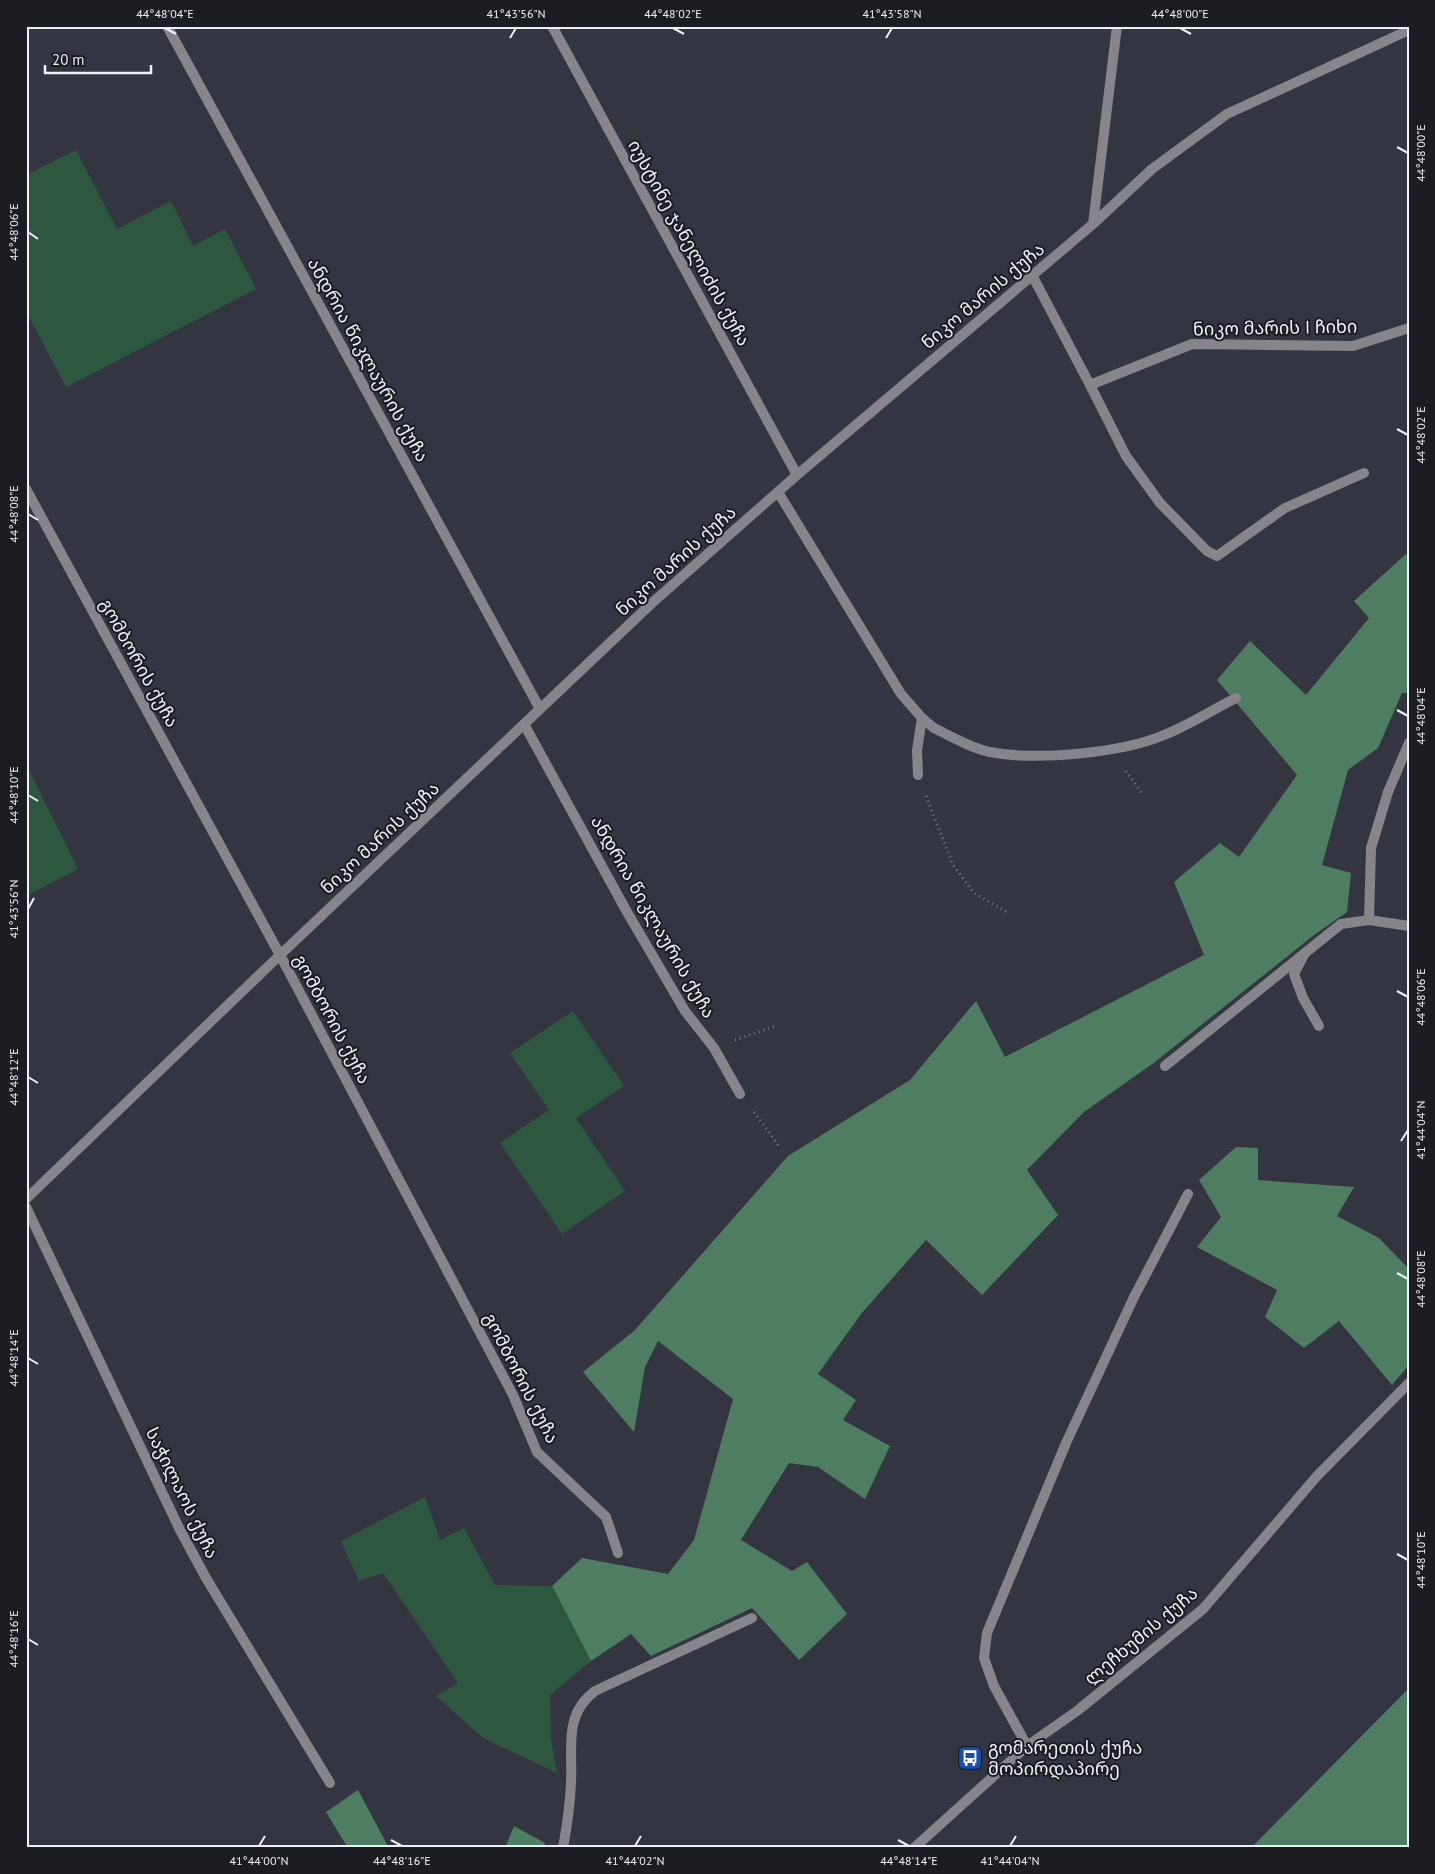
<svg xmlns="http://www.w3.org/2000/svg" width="1435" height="1874" font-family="'PT Sans','Noto Sans Georgian',sans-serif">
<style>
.green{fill:#2d583f}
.forest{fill:#4f7d61}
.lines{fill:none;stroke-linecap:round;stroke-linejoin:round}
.path{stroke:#777a83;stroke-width:3;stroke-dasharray:1 4;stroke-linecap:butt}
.service{stroke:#86858b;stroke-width:10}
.minor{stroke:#86858b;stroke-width:10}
.tertiary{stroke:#86858b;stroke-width:10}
.ticks{fill:none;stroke:#eef0f7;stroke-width:2}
.labels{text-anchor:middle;stroke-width:4;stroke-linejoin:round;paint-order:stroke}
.street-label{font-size:18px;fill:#eef0f7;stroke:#1c1d23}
.poi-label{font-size:18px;fill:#eef0f7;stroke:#1c1d23;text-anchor:start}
.neatline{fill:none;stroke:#eef0f7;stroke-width:2}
.ticks-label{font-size:12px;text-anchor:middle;fill:#eef0f7}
</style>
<rect width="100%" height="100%" fill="#333641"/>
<path class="green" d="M76,150L117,229L171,201L193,246L225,229L256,289L66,387L26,311V175Z
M26,764L78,869L26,896Z
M573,1011L624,1086L576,1118L625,1191L562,1234L500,1143L549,1110L510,1053Z
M425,1497L440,1540L464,1528L495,1585L552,1586L591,1661L550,1695L551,1740L557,1773L483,1738L436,1696L458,1683L383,1573L359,1581L341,1541Z"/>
<path class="forest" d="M1406,554L1409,557V693H1402L1378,748L1348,770L1322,865L1351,873L1347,912L1314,935L1155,1062L1084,1112L1027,1170L1058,1215L982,1295L926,1240L861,1314L818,1374L856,1400L843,1420L890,1446L865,1499L818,1467L789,1463L741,1540L792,1571L807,1562L847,1614L799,1660L752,1608L651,1656L631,1634L591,1661L552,1586L582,1558L668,1574L694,1540L733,1399L658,1341L645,1367L634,1432L583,1372L635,1330L788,1156L910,1080L976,1001L1005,1057L1204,955L1174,882L1220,843L1239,857L1297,775L1217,680L1250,641L1306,695L1369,618L1354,601Z
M1236,1147L1258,1148V1180L1354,1187L1337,1216L1379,1238L1409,1269V1365L1392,1385L1339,1321L1304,1348L1265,1317L1277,1290L1197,1247L1221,1217L1199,1180Z
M1409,1688V1848H1251Z
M358,1790L389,1848H348L326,1812Z
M514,1826L545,1843L543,1848H505Z"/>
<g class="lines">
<path class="path" d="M1126,771L1143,795
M926,796L953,865L974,893L1007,912
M735,1040L775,1026
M754,1112L779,1146"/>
<path class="service" d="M1160,503L1207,551L1217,556L1285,508L1364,473
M934,728C952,737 971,748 990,752C1036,761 1122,753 1164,735C1189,725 1212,710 1236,698
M918,775L917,750L922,718
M1305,953L1294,974L1303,998L1319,1026
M563,1848C567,1826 570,1805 571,1783C573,1748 563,1715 595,1691L752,1618"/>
<path class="minor" d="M167,26L540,709
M552,26L797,475
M1093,224L1117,26
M1032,275L1090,385L1192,344L1353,346L1409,328
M1090,385L1126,456L1160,503
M26,489L280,955L513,1395L537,1452L606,1517L618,1553
M778,492L901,694L922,718L934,728
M524,724L627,912L685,1011L714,1048L740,1094
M1369,920L1371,848L1388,792L1409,743
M1165,1066L1341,924L1369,920L1409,926
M26,1199L280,955L652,603L797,475L1093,224L1152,169L1227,114L1409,30
M26,1207L180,1530L206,1578L330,1783
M1027,1746L994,1686L984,1658L987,1633L1066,1443L1134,1297L1188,1194"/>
<path class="tertiary" d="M914,1848L1027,1746L1077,1711L1203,1609L1317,1476L1409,1383"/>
</g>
<path class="ticks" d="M165,28L176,34M673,28L684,34M1180,28L1191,34M510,38L516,28M886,38L892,28M1397,147L1408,153M28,232L38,239M1397,429L1408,435M28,514L38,520M1397,710L1408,716M28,795L38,801M28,909L34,898M1397,991L1408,997M28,1077L38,1083M1401,1141L1408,1130M1397,1273L1408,1279M28,1358L38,1364M1397,1554L1408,1560M28,1639L38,1645M391,1840L402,1846M898,1840L909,1846M259,1846L265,1836M635,1846L641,1836M1010,1846L1016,1836"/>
<defs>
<symbol id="bus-square" viewBox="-11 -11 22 22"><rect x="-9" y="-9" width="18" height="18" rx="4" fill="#1a4fb4" stroke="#1c1d23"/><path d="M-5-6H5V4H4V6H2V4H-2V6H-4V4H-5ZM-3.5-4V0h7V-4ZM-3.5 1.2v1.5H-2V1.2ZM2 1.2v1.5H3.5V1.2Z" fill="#fff"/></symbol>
</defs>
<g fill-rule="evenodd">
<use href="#bus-square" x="956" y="1744" width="28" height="28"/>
</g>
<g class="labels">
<g class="street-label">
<text transform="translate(689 243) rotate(61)" y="6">იუსტინე ჯანელიძის ქუჩა</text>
<text transform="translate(983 296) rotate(-40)" y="6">ნიკო მარის ქუჩა</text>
<text transform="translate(1275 328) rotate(-1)" y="6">ნიკო მარის I ჩიხი</text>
<text transform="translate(368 360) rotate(61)" y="6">ანდრია წიკლაურის ქუჩა</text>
<text transform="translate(676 561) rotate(-42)" y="6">ნიკო მარის ქუჩა</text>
<text transform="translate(139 663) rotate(61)" y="6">გომბორის ქუჩა</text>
<text transform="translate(380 838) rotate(-43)" y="6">ნიკო მარის ქუჩა</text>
<text transform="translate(653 917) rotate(60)" y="6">ანდრია წიკლაურის ქუჩა</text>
<text transform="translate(332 1019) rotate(62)" y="6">გომბორის ქუჩა</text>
<text transform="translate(521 1378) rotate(63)" y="6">გომბორის ქუჩა</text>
<text transform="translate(182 1493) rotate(64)" y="6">საჭილაოს ქუჩა</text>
<text transform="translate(1141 1636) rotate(-40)" y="6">ლეჩხუმის ქუჩა</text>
</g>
<g class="poi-label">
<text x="988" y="1754">გომარეთის ქუჩა<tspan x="988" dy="21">მოპირდაპირე</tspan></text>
</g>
</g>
<rect width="1435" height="1874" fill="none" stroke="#1c1d23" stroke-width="55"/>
<path d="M45 65v8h106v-8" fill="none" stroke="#eef0f7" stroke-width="2.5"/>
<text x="52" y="65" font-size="15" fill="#eef0f7" stroke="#1c1d23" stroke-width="4" paint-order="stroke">20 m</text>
<rect x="28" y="28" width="1380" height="1818" class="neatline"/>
<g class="ticks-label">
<text x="165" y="18">44°48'04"E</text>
<text x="516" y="18">41°43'56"N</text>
<text x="673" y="18">44°48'02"E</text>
<text x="892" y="18">41°43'58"N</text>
<text x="1180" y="18">44°48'00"E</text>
<text transform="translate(1421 153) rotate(-90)" y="4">44°48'00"E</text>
<text transform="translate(14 232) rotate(-90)" y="4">44°48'06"E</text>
<text transform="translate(1421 435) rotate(-90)" y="4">44°48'02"E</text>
<text transform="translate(14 514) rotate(-90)" y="4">44°48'08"E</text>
<text transform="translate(1421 716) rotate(-90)" y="4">44°48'04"E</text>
<text transform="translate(14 795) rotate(-90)" y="4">44°48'10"E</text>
<text transform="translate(14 909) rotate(-90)" y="4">41°43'56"N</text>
<text transform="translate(1421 997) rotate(-90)" y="4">44°48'06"E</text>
<text transform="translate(14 1077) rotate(-90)" y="4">44°48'12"E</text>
<text transform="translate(1421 1130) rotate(-90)" y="4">41°44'04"N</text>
<text transform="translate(1421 1279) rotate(-90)" y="4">44°48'08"E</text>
<text transform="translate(14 1358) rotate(-90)" y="4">44°48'14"E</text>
<text transform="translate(1421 1560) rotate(-90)" y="4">44°48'10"E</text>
<text transform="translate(14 1639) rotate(-90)" y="4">44°48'16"E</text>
<text x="259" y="1865">41°44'00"N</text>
<text x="402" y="1865">44°48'16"E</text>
<text x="635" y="1865">41°44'02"N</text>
<text x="909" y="1865">44°48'14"E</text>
<text x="1010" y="1865">41°44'04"N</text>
</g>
</svg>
